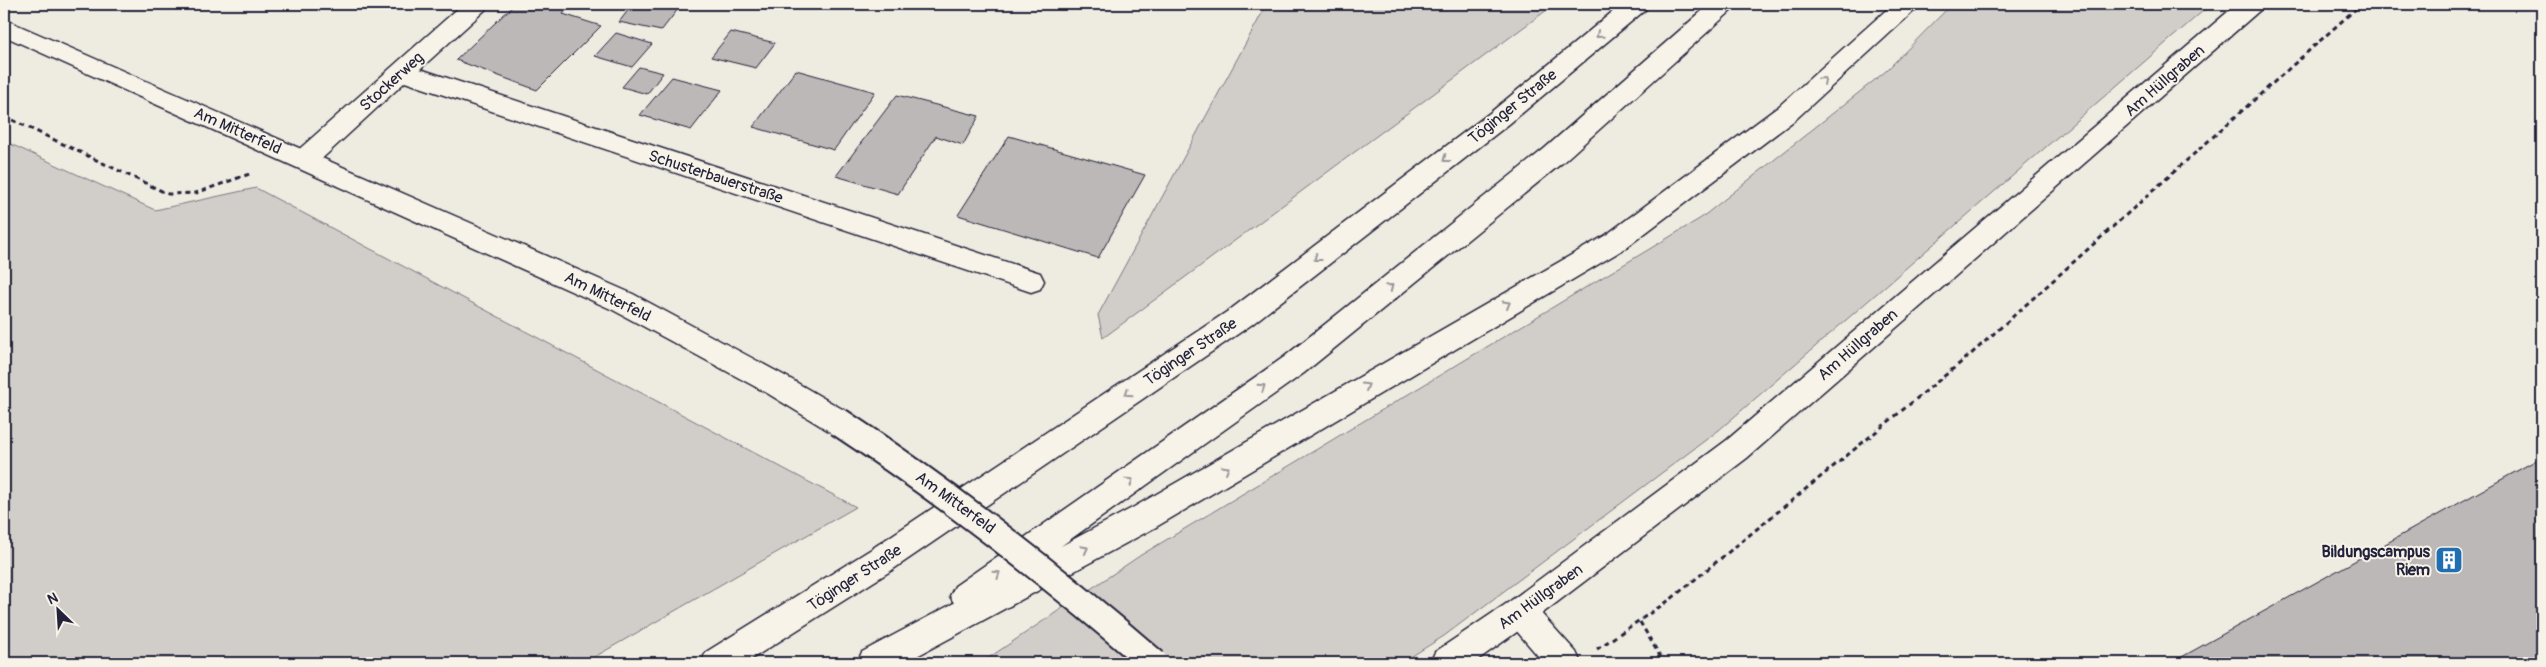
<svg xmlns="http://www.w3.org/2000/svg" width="2546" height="667" font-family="Pangolin,sans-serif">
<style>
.green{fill:#d1cdc9;stroke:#7a7882}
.building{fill:#bbb8b7;stroke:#22223b}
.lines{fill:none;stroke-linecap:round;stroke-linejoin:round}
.minor-casing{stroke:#22223b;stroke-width:3}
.tertiary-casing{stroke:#22223b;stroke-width:3}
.secondary-casing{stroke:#22223b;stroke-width:3}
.motorway-casing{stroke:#22223b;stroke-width:3}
.path{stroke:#22223b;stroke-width:3;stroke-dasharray:5 4;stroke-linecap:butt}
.minor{fill:#f7f3e8;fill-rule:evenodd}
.tertiary{fill:#f7f3e8;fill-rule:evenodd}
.secondary{fill:#f7f3e8;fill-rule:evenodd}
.motorway{fill:#f7f3e8;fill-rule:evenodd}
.tertiary-bridge-casing{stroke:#22223b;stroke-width:31;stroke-linecap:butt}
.tertiary-bridge{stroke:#f7f3e8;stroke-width:27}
.oneway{stroke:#97959a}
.labels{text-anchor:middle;stroke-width:4;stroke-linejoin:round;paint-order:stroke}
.street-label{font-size:16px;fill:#22223b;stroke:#f7f3e8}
.poi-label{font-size:16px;font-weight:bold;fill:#22223b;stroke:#f7f3e8;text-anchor:end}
</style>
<rect width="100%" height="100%" fill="#eeebe1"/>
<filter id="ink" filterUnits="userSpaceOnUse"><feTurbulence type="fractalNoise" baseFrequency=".02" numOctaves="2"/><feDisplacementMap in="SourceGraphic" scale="10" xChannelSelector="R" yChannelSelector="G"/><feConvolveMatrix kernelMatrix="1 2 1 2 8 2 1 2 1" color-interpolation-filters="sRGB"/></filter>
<g filter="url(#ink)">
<path class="green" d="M1267,4H1555L1103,338L1098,315Z
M1952,4H2211L1719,430L1444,636L1401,663H981L1141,555L1701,218L1886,71Z
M4,141L155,210L256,188L856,507L584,663H4Z"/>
<path class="building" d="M515,4H572L563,14L601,26L537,90L456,60Z
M633,4H682L661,31L619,22Z
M731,32L775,43L756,68L711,57Z
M616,33L652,44L632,67L595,56Z
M639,67L663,73L647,94L622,87Z
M796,70L875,92L834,150L753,127Z
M672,77L722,90L691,130L640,115Z
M897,95L979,116L963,145L936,136L898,194L836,176Z
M1009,136L1145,175L1098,258L958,215Z
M2542,457V663H2171Z"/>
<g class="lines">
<defs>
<path id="minor" d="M463,4H489L485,10L420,69L1040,273L1044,281L1040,289L1031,292L405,82L314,166L305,169L296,166L292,159L296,152Z"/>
<path id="tertiary" d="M4,19L633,294L787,377L849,413L853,422L849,431L839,434L829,431L767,393L613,310L4,36Z
M1520,597L1531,602L1576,652L1581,663H1544L1509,622L1504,612L1509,602Z"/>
<path id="secondary" d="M2237,4H2264L2260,10L1747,458L1531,622L1473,663H1430L1435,652L1509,602L1727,440Z"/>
<path id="motorway" d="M1622,4H1649L1645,10L1509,124L1251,325L892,570L745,663H701L706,652L870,550L1231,309L1491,112Z
M1710,4H1736L1732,10L1562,163L1304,373L1061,546L1134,507L1606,235L1778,107L1893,4H1919L1915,10L1796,119L1624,249L1156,527L904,663H857L862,652L954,603L950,596L955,586L1284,357L1544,149Z"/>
</defs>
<use href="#minor" class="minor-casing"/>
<use href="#tertiary" class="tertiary-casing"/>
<use href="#secondary" class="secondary-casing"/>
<use href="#motorway" class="motorway-casing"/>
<path class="path" d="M4,116L168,194L196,193L252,173
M1640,622L1664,663
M1597,649L1671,599L1970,355L2361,4"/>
<use href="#minor" class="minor"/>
<use href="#tertiary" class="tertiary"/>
<use href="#secondary" class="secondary"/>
<use href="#motorway" class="motorway"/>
<defs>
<path id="tertiary-bridge" d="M839,422C950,495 1053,576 1154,663"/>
</defs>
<use href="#tertiary-bridge" class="tertiary-bridge-casing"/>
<use href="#tertiary-bridge" class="tertiary-bridge"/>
</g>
<defs><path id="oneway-chevron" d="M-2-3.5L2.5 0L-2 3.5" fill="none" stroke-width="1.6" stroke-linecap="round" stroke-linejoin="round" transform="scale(1.25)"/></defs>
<g class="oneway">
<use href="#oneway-chevron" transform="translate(1599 35) rotate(140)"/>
<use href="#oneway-chevron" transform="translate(1823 80) rotate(-42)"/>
<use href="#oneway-chevron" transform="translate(1446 159) rotate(143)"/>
<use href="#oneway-chevron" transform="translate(1317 258) rotate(143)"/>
<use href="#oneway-chevron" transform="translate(1390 287) rotate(-39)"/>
<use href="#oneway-chevron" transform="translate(1507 304) rotate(-30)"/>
<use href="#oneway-chevron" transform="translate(1366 386) rotate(-30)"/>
<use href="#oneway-chevron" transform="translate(1262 387) rotate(-35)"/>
<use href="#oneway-chevron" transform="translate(1128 393) rotate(146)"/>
<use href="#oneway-chevron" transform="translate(1226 469) rotate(-30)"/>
<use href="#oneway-chevron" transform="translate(1130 481) rotate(-35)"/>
<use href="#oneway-chevron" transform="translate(1085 549) rotate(-28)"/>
<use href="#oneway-chevron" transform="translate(997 574) rotate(-35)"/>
</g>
</g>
<defs>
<symbol id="building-square" viewBox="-11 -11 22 22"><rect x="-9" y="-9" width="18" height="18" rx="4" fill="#1f6fb2" stroke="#f7f3e8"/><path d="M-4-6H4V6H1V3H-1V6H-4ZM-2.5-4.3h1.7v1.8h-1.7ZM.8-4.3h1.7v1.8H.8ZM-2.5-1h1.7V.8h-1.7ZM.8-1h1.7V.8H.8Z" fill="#fff"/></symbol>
</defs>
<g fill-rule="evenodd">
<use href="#building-square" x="2433" y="544" width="32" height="32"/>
</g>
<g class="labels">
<g class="street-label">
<text transform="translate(2164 80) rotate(-41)" y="6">Am Hüllgraben</text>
<text transform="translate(391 81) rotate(-42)" y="6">Stockerweg</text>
<text transform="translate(1512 106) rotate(-39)" y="6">Töginger Straße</text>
<text transform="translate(238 130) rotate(24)" y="6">Am Mitterfeld</text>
<text transform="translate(716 176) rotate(18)" y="6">Schusterbauerstraße</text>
<text transform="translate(608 296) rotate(26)" y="6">Am Mitterfeld</text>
<text transform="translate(1857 344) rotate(-41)" y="6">Am Hüllgraben</text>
<text transform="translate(1190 351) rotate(-34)" y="6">Töginger Straße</text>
<text transform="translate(956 502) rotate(36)" y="6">Am Mitterfeld</text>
<text transform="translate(854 577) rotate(-33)" y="6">Töginger Straße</text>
<text transform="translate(1540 596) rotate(-36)" y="6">Am Hüllgraben</text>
</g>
<g class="poi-label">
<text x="2430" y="557">Bildungscampus<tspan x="2430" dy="18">Riem</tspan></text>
</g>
</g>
<rect width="2546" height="667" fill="none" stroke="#f7f3e8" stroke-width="20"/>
<rect x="10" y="10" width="2526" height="647" fill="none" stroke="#22223b" stroke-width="2" filter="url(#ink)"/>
<g transform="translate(58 610) rotate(335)" stroke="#f7f3e8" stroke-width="4" paint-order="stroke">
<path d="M0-4L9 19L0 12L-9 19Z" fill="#22223b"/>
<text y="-8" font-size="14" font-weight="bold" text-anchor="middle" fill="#22223b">N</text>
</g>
</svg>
